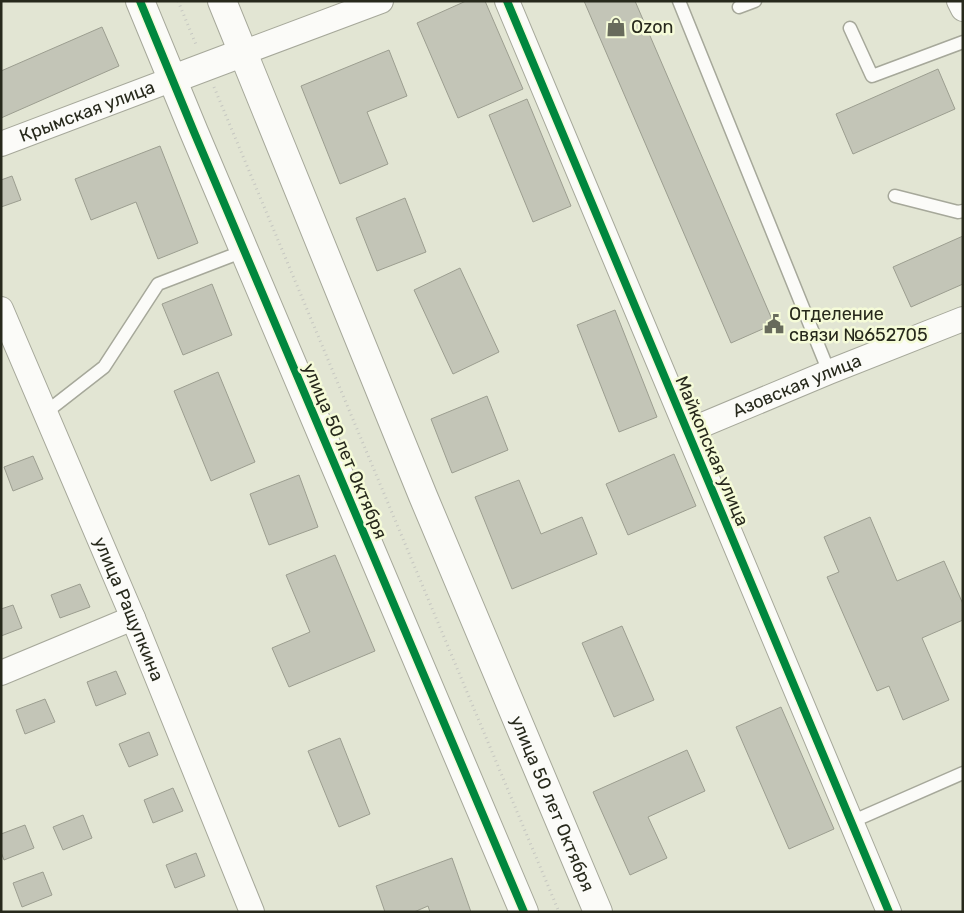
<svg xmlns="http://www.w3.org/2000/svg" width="964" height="913" font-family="Rubik,sans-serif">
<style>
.building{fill:#c3c5b7;stroke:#9c9e90}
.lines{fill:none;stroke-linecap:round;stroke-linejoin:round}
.lane-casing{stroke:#a6a89a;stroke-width:15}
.street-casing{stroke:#a6a89a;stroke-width:26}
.secondary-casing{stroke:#a6a89a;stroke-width:30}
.path{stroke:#c6c7c1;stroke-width:3;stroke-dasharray:1 4;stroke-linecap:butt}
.lane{stroke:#fbfbf8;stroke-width:12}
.street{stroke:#fbfbf8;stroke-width:24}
.secondary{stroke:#fbfbf8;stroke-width:28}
.cycleway-casing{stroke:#f5fbd8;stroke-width:11}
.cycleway{stroke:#00873e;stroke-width:8}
.labels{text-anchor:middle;stroke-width:5;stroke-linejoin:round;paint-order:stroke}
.poi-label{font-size:18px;fill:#27291c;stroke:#f5fbd8;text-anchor:start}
.street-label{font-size:18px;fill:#27291c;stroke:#f5fbd8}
</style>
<rect width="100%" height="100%" fill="#e2e5d3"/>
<path class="building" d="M466,1H485L523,89L458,118L417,23Z
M584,1H635L774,324L731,343Z
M102,27L119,66L1,118V71Z
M389,50L407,96L367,112L388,164L340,184L301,86Z
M938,69L955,109L853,154L836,114Z
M527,99L571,206L533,222L489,115Z
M160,146L198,243L158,259L136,202L91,220L75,179Z
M12,176L21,200L1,207V180Z
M405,198L426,252L377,271L356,218Z
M963,236V284L911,307L893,267Z
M460,268L499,352L453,374L414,290Z
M212,284L232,335L183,355L162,304Z
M615,310L657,417L619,432L577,325Z
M218,372L255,462L211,481L174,391Z
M487,396L508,450L452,473L431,419Z
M674,454L696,506L628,535L606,484Z
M33,456L43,479L13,491L4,467Z
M299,475L318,527L269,545L250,494Z
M519,480L541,534L582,517L597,554L512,589L475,497Z
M870,517L897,581L944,561L963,604V620L922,638L949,700L903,720L889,686L877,691L827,577L839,572L824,537Z
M335,555L375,651L289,687L272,648L310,632L286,575Z
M80,584L90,607L60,618L51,595Z
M13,605L22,628L1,636V609Z
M622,626L654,700L614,717L582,643Z
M116,671L126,694L96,706L87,682Z
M45,699L55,722L25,734L16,710Z
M781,707L834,829L789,849L736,727Z
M149,732L158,755L129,767L119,744Z
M340,738L370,814L339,827L308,751Z
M687,750L705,791L648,817L667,858L630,875L593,792Z
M173,788L183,811L153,823L144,800Z
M83,815L92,838L63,850L53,827Z
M25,825L34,848L4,860L1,852V834Z
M196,853L205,876L175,888L166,865Z
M452,858L471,912H430L428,906L414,912H385L376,886Z
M43,872L52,895L22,907L13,883Z"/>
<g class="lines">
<defs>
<path id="lane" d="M679,1L829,372
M739,7L755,1
M850,28L872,76L963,42
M895,196L958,212L963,211
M45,413L104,367L158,284L244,251
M851,822L963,773"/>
<g id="street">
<path d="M507,1L889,912"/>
<path d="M959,1L963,9"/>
<path d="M242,53L381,1"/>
<path id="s1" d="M1,144L173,79"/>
<path id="s2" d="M1,309L133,618L252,912"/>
<path id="s3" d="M688,431L829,372L963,319"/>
<path d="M1,673L133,618"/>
</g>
<g id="secondary">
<path d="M140,1L194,132L524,912"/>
<path id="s4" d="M222,1L423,496L598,912"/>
<path d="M173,79L242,53"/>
</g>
</defs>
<use href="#lane" class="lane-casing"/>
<use href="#street" class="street-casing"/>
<use href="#secondary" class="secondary-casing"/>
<path class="path" d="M178,1L197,47
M214,87L559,912"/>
<use href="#lane" class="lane"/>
<use href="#street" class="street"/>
<use href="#secondary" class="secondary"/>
<defs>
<path id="cycleway" d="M140,1L194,132L524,912
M507,1L889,912"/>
</defs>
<use href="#cycleway" class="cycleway-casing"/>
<use href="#cycleway" class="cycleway"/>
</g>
<defs>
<symbol id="shop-bare" viewBox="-9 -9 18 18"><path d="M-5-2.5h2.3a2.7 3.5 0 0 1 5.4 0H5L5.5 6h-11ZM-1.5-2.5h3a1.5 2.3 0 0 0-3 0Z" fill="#686b5c" stroke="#f5fbd8" stroke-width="2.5" paint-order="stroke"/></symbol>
<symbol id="civic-bare" viewBox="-9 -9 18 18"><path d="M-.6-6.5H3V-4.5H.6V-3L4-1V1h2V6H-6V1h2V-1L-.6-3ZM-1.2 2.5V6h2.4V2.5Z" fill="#686b5c" stroke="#f5fbd8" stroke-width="2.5" paint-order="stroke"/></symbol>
</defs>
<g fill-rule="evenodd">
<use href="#shop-bare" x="602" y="13" width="28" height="28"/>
<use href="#civic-bare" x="760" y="310" width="28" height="28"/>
</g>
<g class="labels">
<g class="poi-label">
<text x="631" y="33">Ozon</text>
<text x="789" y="320">Отделение<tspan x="789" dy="21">связи №652705</tspan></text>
</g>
<g class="street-label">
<text dy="6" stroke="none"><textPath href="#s1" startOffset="92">Крымская улица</textPath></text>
<text dy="6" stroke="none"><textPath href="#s3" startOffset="118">Азовская улица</textPath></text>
<text transform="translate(345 451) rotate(67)" y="6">улица 50 лет Октября</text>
<text transform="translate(712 451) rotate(67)" y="6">Майкопская улица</text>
<text dy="6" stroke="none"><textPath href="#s2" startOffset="326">улица Ращупкина</textPath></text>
<text dy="6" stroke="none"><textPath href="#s4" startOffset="868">улица 50 лет Октября</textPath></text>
</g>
</g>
<rect width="964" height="913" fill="none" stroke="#27291c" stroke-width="5"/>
</svg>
